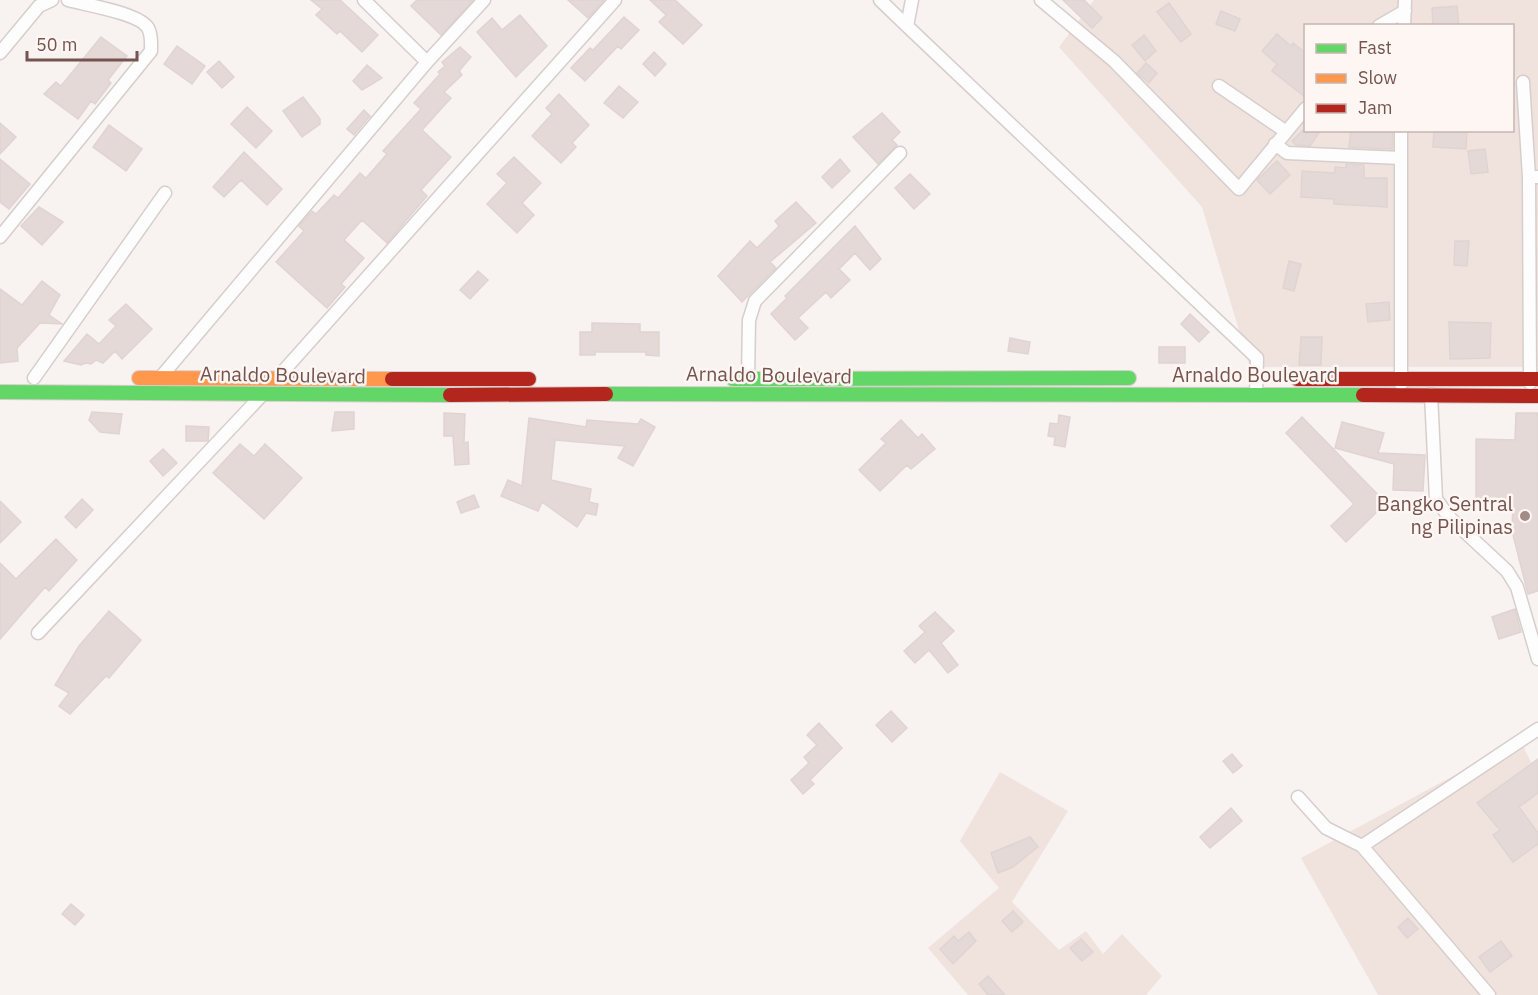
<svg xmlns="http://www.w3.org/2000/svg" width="1538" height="995" font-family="'IBM Plex Sans',sans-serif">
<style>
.residential{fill:#f0e3de;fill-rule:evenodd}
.building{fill:#e4d9d7;stroke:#e0d4d2;stroke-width:1.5}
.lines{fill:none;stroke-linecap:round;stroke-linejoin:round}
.street-casing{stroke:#d6cecc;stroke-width:15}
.fast-casing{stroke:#d9cecc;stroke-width:16}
.slow-casing{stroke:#d9cecc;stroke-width:16}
.jam-casing{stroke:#d9cecc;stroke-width:16}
.street{stroke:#fefdfd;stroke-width:12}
.fast{stroke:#63d668;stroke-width:14}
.slow{stroke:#ff974d;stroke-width:14}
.jam{stroke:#b3261e;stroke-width:14}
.poi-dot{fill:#a38b88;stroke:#fef6f2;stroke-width:2}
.labels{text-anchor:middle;stroke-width:5;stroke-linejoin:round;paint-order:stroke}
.street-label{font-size:20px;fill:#755450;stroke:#fef6f2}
.poi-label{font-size:20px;fill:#755450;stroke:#fef6f2;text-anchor:end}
</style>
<rect width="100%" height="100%" fill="#f8f2f0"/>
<path class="residential" d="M1094,0H1538V367H1250L1202,207L1059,47ZM1306,26H1512V130H1306Z
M1520,740L1538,776V995H1378L1301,858Z
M1000,772L1068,811L1012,902L1059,950L1086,931L1103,954L1122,934L1162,976L1146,995H968L928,948L999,888L960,841Z"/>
<path class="building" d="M311,0H340L378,35L362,52L340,31L337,34L316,15L322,9Z
M417,0H473L441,35L411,6Z
M568,0H604L588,18Z
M650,0H675L702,25L683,44L659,22L666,15Z
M1063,0H1084L1102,18L1092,28Z
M1169,3L1191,34L1181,42L1157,12Z
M1457,6L1459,26H1433L1432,8Z
M1221,11L1240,19L1235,31L1216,24Z
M520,15L547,46L516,77L477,32L492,18L502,30Z
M624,17L639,30L621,49L618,46L585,81L571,68L590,48L593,50Z
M1277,34L1291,46L1293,43L1305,52V97L1272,71L1277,64L1262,51Z
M1144,35L1156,51L1145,61L1132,45Z
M101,37L127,56L108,80L111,83L95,104L91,101L78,119L44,94L56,82L61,86Z
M177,46L205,66L192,84L164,64Z
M460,47L471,57L459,71L462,75L444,92L451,98L422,130L451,157L421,190L427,196L387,243L362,220L344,240L364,258L341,284L345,287L327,308L276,262L304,231L299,226L312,211L316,214L334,195L338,198L360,173L366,178L387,154L383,151L421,109L414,103L440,74L438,72L445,66L442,62Z
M654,52L666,64L655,76L643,64Z
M219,61L234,77L222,88L207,72Z
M1146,63L1157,73L1149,83L1137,73Z
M367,65L382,78L362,90L353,81Z
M619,86L638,102L623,118L604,103Z
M559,94L589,125L572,143L576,147L561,163L532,136L552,114L546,108Z
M303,97L320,119V124L302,137L283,111Z
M247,107L272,131L256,148L231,124Z
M364,110L370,116L354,135L347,129Z
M882,113L900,132L892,140L897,145L878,164L853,137Z
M0,123L16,137L0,154Z
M109,125L142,149L126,171L93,147Z
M1303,130H1321L1310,146L1296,145L1292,141Z
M1351,130H1393L1392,149L1349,147Z
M1434,130H1467L1466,149L1433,147Z
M1485,149L1488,172L1471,174L1468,151Z
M244,152L282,189L267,205L241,180L224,197L213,187Z
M514,157L541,183L522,203L534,215L517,233L487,204L507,183L497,174Z
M0,159L30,184L9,209L0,202Z
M840,159L850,171L832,188L822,177Z
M1277,161L1290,175L1270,194L1257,180Z
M1346,164L1364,165V178H1387V207L1334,204V199L1301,197L1302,171L1335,173V167L1346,168Z
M910,174L930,194L914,209L895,188Z
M796,202L816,223L770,262L776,268L742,302L718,276L750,241L757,248L779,226L775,221Z
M39,207L63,222L42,245L21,226Z
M855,226L881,259L870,270L855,253L839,269L850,280L831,298L826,292L798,318L808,328L795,340L771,314L787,298L785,296Z
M1455,241H1469L1467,266L1454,265Z
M1289,261L1301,264L1294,291L1283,288Z
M478,271L488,280L470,299L460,290Z
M42,281L60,295L49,315L62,324L40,323L17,348L18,361L0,363V289L22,305Z
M1389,302L1390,320L1368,322L1366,304Z
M126,304L152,329L122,359L115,351L103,363L96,360L91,364L86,363L81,365L64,361L87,334L99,344L116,326L109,320Z
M1190,314L1209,332L1199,342L1181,324Z
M1449,322L1491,323L1490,358L1450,359Z
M592,323L640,324V332H659V356L646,355V352H595V355H580V332H592Z
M1301,337H1322L1321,365H1299Z
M1010,338L1030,342L1028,354L1008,351Z
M1159,347H1185V363H1159Z
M92,412L122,414L119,434L100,432L89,420Z
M335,412H354V429L332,431Z
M444,413L465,414L464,443L468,442L469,464L455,465L453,436H444Z
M1516,413H1538V591L1528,594L1512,531L1513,501H1476V439L1515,440Z
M1059,415L1070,417L1065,447L1054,445L1055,437L1048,436L1050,423L1058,424Z
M1302,417L1386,503L1346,542L1331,526L1354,504L1286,433Z
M529,418L586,427L587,420L638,424L641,419L655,427L633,466L618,458L625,446L555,440L551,480L591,489L589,502L598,504L596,515L586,513L577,527L542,502L538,511L501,496L508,480L522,486Z
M901,420L918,438L922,434L935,449L911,469L907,465L880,491L859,470L886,443L881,439Z
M1342,422L1384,433L1378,453L1425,455L1423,491L1393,490L1394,464L1335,448Z
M186,426L209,427L208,441H186Z
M240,444L254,456L265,444L302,478L264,519L213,473Z
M163,449L177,463L163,476L150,461Z
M474,495L479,507L461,513L457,502Z
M82,499L93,510L76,528L65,517Z
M0,501L21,522L0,543Z
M56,539L77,560L49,591L45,587L0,639V563L16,579Z
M1515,609L1521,632L1499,639L1492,617Z
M109,611L141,640L109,678L106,676L70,714L59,706L69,693L55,685L79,646Z
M935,612L954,631L941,643L958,665L948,673L929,650L915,663L904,651L925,632L919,626Z
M891,711L907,728L892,742L876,725Z
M819,723L842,748L810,780L814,784L803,794L791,780L809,763L804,757L817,745L807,735Z
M1232,754L1242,766L1233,773L1223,761Z
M1538,759V793L1519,807L1538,833V844L1513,862L1493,835L1500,830L1477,803Z
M1231,808L1242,821L1210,848L1200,837Z
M1030,837L1038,847L1013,867L998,873L991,853Z
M71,904L84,915L75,925L62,914Z
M1013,911L1023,922L1012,932L1002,921Z
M1408,918L1418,929L1407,938L1398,927Z
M969,932L976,941L953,964L940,949L954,936L958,941Z
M1081,939L1093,952L1082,961L1070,948Z
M1501,941L1512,956L1490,972L1479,957Z
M988,976L1005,995H988L979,984Z"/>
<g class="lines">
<defs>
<path id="street" d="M364,0L427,62
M880,0L907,26
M912,0L907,26L1257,358L1256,395
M1041,0L1114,61L1239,189L1306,108
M1379,26L1405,11
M1404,26L1405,0
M0,53L39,6L52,0
M1523,82L1529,177
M1219,86L1285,131
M1275,144L1287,153L1401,158
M0,237L151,51C151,44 152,35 148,28C139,13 86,5 68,0
M278,377L615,0
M34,378L165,193
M160,378L427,62L484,0
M748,379L749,320L755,301L900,153
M1530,383L1529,177H1538
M1401,384V130
M1431,394L1436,499L1449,517L1507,571L1517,587L1538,659
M38,633L262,395
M1298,797L1326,828L1362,846
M1489,995L1362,846L1538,729"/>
<path id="fast" d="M733,379L1129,378
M0,392L450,395
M606,394L1363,395"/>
<path id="slow" d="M139,378L392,379"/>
<path id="jam" d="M392,379H529
M1297,379H1538
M450,395L606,394
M1363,395L1538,396"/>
</defs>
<use href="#street" class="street-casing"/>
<use href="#fast" class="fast-casing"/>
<use href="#slow" class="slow-casing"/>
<use href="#jam" class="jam-casing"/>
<use href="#street" class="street"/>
<use href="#fast" class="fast"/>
<use href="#slow" class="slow"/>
<use href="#jam" class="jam"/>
</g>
<circle class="poi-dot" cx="1525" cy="516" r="6"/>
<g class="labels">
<g class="street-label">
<text transform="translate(283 375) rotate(1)" y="7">Arnaldo Boulevard</text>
<text transform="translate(769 375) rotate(1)" y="7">Arnaldo Boulevard</text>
<text x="1255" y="382">Arnaldo Boulevard</text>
</g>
<g class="poi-label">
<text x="1513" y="511">Bangko Sentral<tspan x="1513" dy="23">ng Pilipinas</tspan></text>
</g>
</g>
<rect x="1304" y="24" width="210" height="108" fill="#fef6f2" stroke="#c7b5b1" stroke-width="1.5"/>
<rect x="1316" y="44" width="30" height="9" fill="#63d668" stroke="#c7b5b1" stroke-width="1.5"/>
<text x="1358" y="54" font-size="18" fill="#755450">Fast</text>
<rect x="1316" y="74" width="30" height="9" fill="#ff974d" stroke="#c7b5b1" stroke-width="1.5"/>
<text x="1358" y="84" font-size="18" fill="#755450">Slow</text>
<rect x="1316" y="104" width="30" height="9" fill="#b3261e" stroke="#c7b5b1" stroke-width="1.5"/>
<text x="1358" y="114" font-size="18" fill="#755450">Jam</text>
<path d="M27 51v9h110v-9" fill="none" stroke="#755450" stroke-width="3"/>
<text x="36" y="51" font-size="18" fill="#755450" stroke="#fef6f2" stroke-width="4.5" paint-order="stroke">50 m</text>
</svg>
